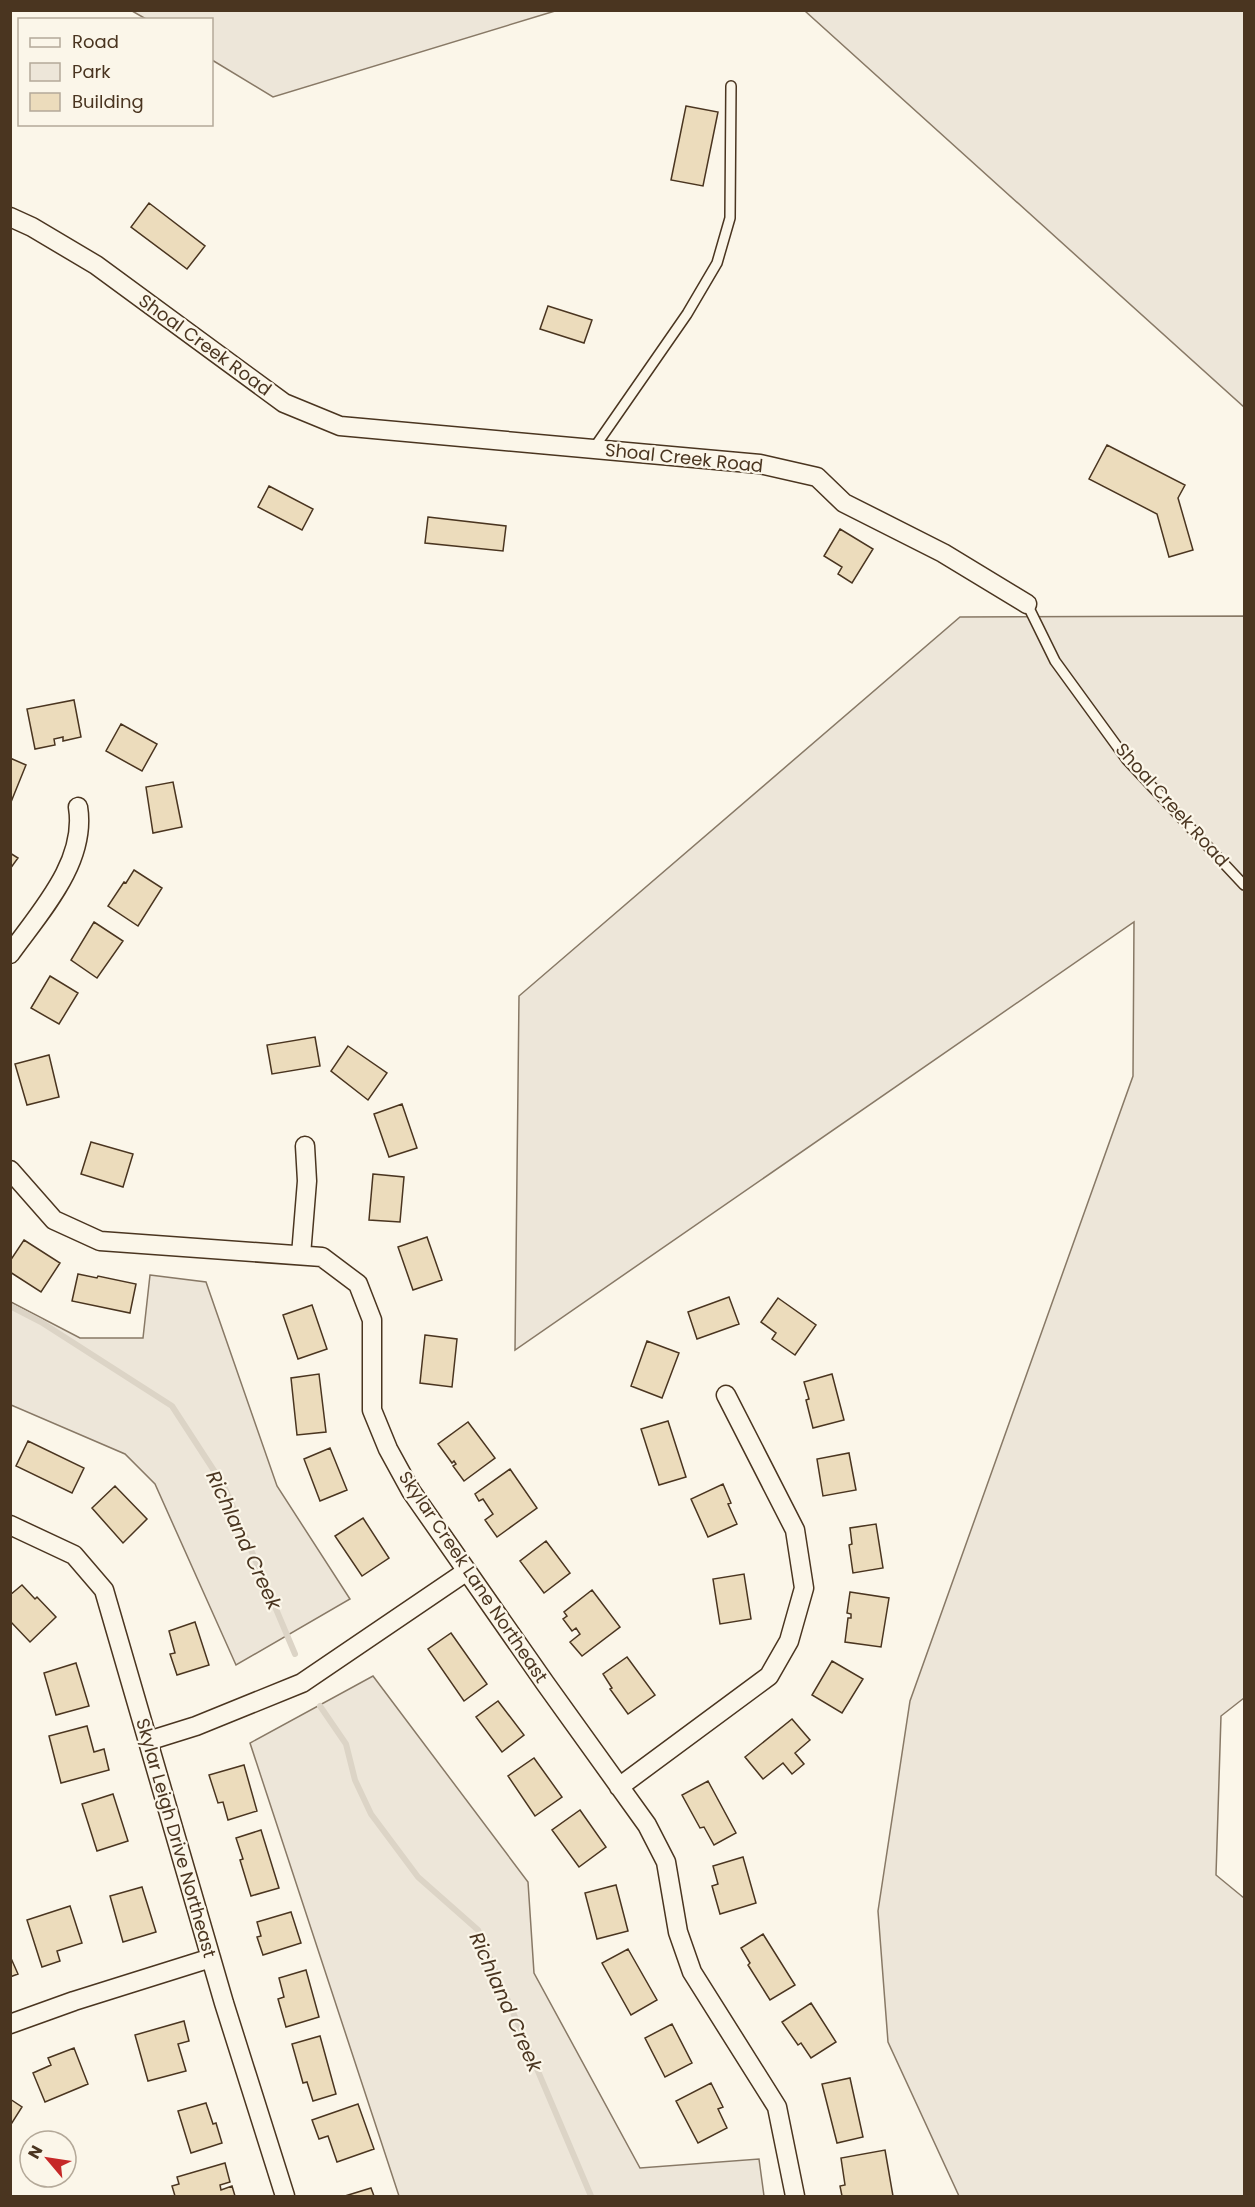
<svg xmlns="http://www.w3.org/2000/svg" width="1255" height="2207" font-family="Poppins,sans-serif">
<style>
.green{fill:#ede6d9;stroke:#887966;stroke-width:1.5}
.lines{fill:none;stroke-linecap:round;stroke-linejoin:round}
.stream{stroke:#dcd4c6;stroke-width:6}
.building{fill:#ecdcbc;stroke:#4a3520;stroke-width:1.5}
.lane-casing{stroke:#4a3520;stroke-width:12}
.street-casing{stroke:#4a3520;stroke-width:21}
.lane{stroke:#fbf6e9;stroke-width:9}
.street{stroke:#fbf6e9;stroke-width:18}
.labels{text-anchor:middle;stroke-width:4.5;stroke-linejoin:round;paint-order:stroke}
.street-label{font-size:18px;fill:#4a3520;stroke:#fbf6e9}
.water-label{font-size:20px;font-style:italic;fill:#4a3520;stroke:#fbf6e9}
</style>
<rect width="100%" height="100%" fill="#fbf6e9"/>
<path class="green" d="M132,11H555L273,97L212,60V20L146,19Z
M805,11H1244V407Z
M1244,616V1698L1221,1716L1216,1875L1244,1898V2196H959L888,2042L878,1911L910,1701L1133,1076L1134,922L515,1350L519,996L960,617Z
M150,1275L206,1282L277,1486L350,1599L236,1665L155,1484L125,1454L11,1405V1302L80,1338H143Z
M373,1676L528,1882L534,1973L640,2168L759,2159L764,2196H399L250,1743Z"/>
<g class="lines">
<path class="stream" d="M10,1306L41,1322L172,1406L224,1486L295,1654
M320,1706L346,1744L355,1780L371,1814L418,1877L478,1930L591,2196"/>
</g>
<path class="building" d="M686,106L718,112L703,186L671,180Z
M149,203L205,246L187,269L131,227Z
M548,306L592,320L584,343L540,329Z
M1107,445L1185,485L1178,498L1193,550L1169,557L1157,514L1089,479Z
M269,486L313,509L302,530L258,507Z
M428,517L506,526L503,551L425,543Z
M840,529L873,549L852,583L838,574L842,567L824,556Z
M74,700L81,737L63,741V737L54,739L55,745L35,749L27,709Z
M121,724L157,744L142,771L106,751Z
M10,758L26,765L11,802H10Z
M173,782L182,827L153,833L146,787Z
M10,853L18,858L10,869Z
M134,870L162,888L138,926L108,906L124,882L126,883Z
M94,922L123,941L97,978L71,960Z
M50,976L78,993L59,1024L31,1008Z
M315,1037L320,1066L272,1074L267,1045Z
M348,1046L387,1073L368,1100L331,1071Z
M49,1055L59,1097L27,1105L15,1064Z
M402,1104L417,1148L389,1157L374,1114Z
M91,1142L133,1154L123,1187L81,1174Z
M373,1174L404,1177L400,1222L369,1220Z
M427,1237L442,1280L413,1290L398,1247Z
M24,1240L60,1263L41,1292L10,1272V1261Z
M78,1274L97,1278L98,1276L136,1284L130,1313L72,1301Z
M729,1297L739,1324L697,1339L688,1312Z
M778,1298L816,1325L795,1355L772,1339L776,1333L761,1322Z
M312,1305L327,1349L298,1359L283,1315Z
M425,1335L457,1339L452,1387L420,1383Z
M647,1341L679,1353L662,1398L631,1386Z
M319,1374L326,1432L297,1435L291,1378Z
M832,1374L844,1420L813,1428L806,1400L809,1399L804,1382Z
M668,1421L686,1477L659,1485L641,1429Z
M468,1422L495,1458L464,1481L453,1466L456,1464L454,1461L452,1463L438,1444Z
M28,1441L84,1468L72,1493L16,1466Z
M330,1448L347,1490L320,1501L304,1459Z
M849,1453L856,1490L823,1496L817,1459Z
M510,1469L537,1508L497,1537L485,1520L493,1514L483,1499L479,1501L475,1494Z
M723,1484L731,1503L728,1504L737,1524L708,1537L691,1499Z
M115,1486L147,1519L123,1543L92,1508Z
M363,1518L389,1558L362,1576L335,1536Z
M876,1524L883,1568L853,1573L849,1545L852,1544L850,1528Z
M546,1541L570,1573L544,1593L520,1561Z
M744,1574L751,1619L720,1624L713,1579Z
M22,1585L35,1599L37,1597L56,1617L30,1642L10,1621V1595Z
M592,1590L620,1627L582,1656L570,1642L580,1634L576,1628L572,1631L563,1619L567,1616L564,1612Z
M850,1592L889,1598L881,1647L845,1642L848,1618H851V1614L847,1613Z
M195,1622L209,1665L177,1675L170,1654L175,1653L169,1631Z
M451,1633L487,1684L464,1701L428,1649Z
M627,1657L655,1695L628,1714L610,1689L612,1688L603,1674Z
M832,1661L863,1679L842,1713L812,1695Z
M76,1663L89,1706L56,1715L44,1673Z
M498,1701L524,1735L502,1752L476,1717Z
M792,1719L810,1740L795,1753L804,1764L792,1774L783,1763L763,1779L745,1757Z
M87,1726L94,1752L104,1749L109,1770L61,1783L49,1736Z
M534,1758L562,1797L535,1816L508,1776Z
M244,1765L257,1811L228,1820L223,1802L218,1803L209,1775Z
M708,1781L736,1833L714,1845L704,1827L700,1828L682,1795Z
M113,1794L128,1841L97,1851L82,1804Z
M580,1810L606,1847L579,1867L552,1830Z
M261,1830L279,1888L251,1896L240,1860L243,1859L236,1838Z
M743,1857L756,1903L720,1914L712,1886L718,1884L713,1866Z
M616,1885L628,1931L597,1939L585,1893Z
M142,1887L156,1932L123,1942L110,1896Z
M70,1906L82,1943L57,1951L60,1961L42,1967L27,1920Z
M291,1912L301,1943L263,1955L257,1937L261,1936L257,1922Z
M763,1934L795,1985L770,2000L748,1965L750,1963L741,1948Z
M628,1949L657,2000L631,2015L602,1963Z
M10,1956L18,1974L10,1977Z
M306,1970L319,2017L286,2027L278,1999L284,1997L279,1978Z
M811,2003L836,2042L811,2058L801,2043L798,2045L782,2022Z
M184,2021L189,2041L178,2044L186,2071L148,2081L135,2035Z
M672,2024L692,2063L665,2077L645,2038Z
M320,2036L336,2094L313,2101L307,2082L303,2083L292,2044Z
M74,2048L88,2084L45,2102L33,2073L51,2065L48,2058Z
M850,2078L863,2137L837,2143L822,2084Z
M711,2083L723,2107L718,2109L727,2128L698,2143L676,2101Z
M10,2099L22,2107L10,2126Z
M206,2103L213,2124L216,2123L222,2143L191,2153L178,2111Z
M358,2104L374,2149L337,2162L328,2136L319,2139L312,2120Z
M885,2150L893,2196H842L840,2186L845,2185L841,2158Z
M225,2163L230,2182L220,2185L221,2190L232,2186L235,2196H175L172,2186L179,2184L177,2177Z
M371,2188L374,2196H345Z"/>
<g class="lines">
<defs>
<path id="lane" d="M594,448L687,314L717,263L730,218L731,86
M1027,604L1055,661L1127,760L1244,885"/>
<path id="street" d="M10,217L32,227L96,265L284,403L340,426L760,464L817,477L844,503L943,553L1027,604
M10,954C40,912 87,862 78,807
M10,1170L54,1220L100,1241L322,1257L358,1284L372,1320V1410L388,1449L411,1491L545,1683L647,1825L666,1862L678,1932L692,1972L777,2107L795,2196
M301,1255L307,1181L305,1146
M10,1525L74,1555L104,1590L224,2003L285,2196
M148,1741L196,1726L302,1683L467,1571
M619,1787L769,1676L789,1641L804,1588L795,1530L726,1395
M10,2024L74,2001L211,1958"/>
</defs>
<use href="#lane" class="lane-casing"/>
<use href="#street" class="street-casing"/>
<use href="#lane" class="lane"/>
<use href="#street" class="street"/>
</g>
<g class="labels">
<g class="street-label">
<text transform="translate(205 345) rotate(36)" y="6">Shoal Creek Road</text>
<text transform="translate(684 458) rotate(6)" y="6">Shoal Creek Road</text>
<text transform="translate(1172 805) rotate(48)" y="6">Shoal Creek Road</text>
<text transform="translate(473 1577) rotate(56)" y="6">Skylar Creek Lane Northeast</text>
<text transform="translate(176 1838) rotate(74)" y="6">Skylar Leigh Drive Northeast</text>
</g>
<g class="water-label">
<text transform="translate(244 1540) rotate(65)" y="7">Richland Creek</text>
<text transform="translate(506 2002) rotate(66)" y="7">Richland Creek</text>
</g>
</g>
<rect width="1255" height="2207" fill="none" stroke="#4a3520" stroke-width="24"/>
<rect x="18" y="18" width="195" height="108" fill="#fbf6e9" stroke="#b4a999" stroke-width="1.5"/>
<rect x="30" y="38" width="30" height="9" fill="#fbf6e9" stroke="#b4a999" stroke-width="1.5"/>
<text x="72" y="48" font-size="18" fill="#4a3520">Road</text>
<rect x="30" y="63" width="30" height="18" fill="#ede6d9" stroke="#b4a999" stroke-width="1.5"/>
<text x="72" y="78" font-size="18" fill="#4a3520">Park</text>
<rect x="30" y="93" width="30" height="18" fill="#ecdcbc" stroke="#b4a999" stroke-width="1.5"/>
<text x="72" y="108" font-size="18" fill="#4a3520">Building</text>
<g transform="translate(48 2159) rotate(299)"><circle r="28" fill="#fbf6e9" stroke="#b4a999" stroke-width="1.5"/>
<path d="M0-4.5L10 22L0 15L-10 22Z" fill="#c62828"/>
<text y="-9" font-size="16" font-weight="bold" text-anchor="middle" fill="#4a3520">N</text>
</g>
</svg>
